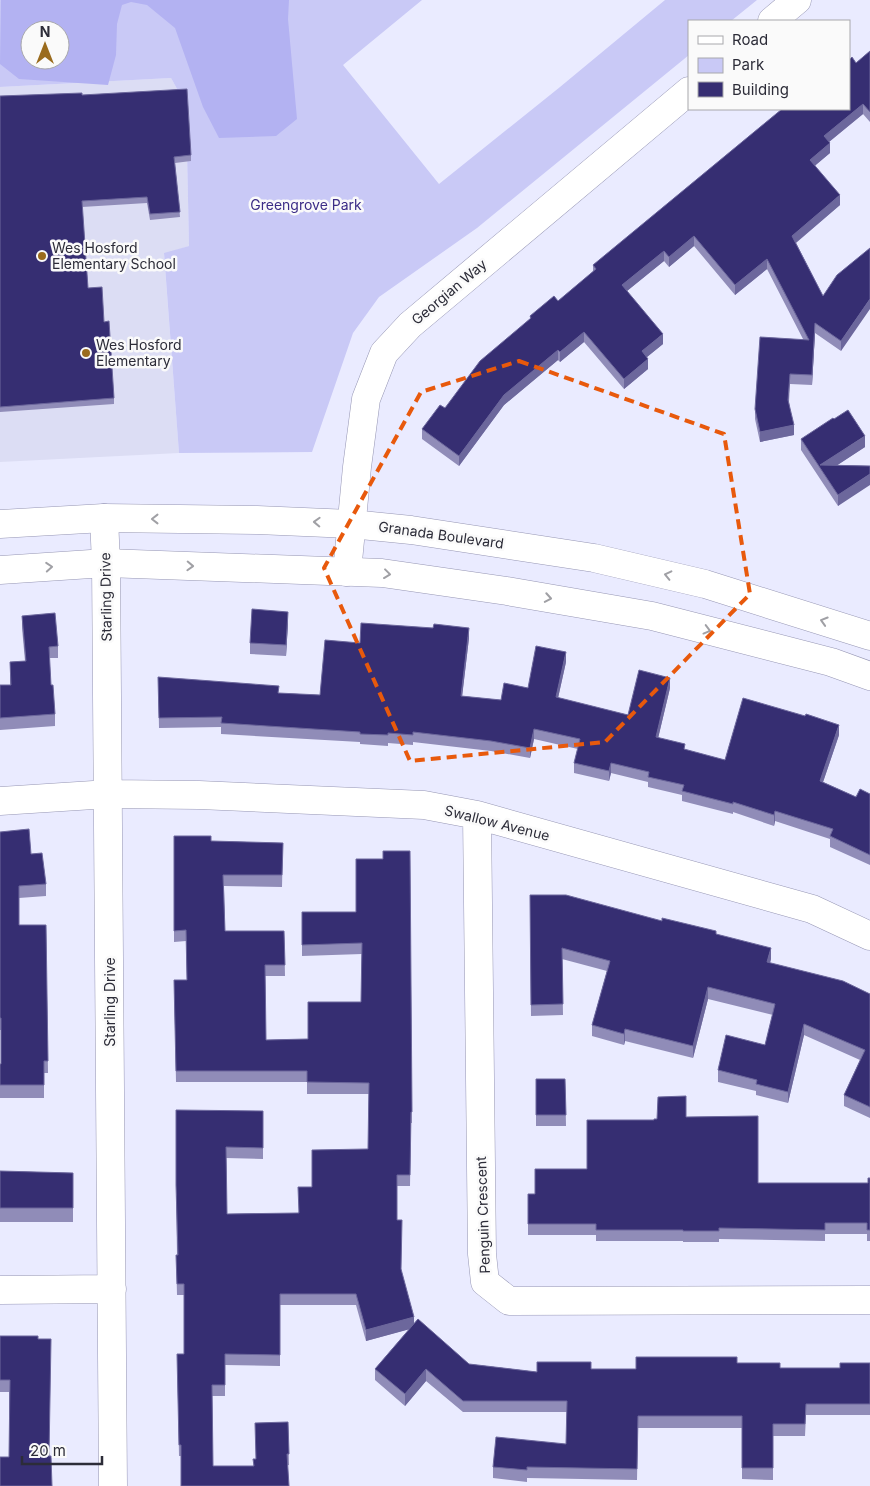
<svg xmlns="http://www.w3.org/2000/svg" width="870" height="1486" font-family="Inter,sans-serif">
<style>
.built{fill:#dcddf4}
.green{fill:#c9c9f6;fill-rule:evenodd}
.forest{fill:#b3b2f2;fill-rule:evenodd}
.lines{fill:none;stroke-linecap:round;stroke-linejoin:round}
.minor-casing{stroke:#9696b4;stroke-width:29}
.major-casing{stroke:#9696b4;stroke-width:29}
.minor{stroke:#fff;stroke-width:28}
.major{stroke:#fff;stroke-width:28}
.wall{fill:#908cb8}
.shaded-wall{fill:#6c679c}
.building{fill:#362e72;stroke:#6c679c}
.oneway{stroke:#a0a0a5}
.marked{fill:none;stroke:#e8590c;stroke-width:4;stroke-dasharray:10 6;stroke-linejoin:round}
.poi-dot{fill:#9a6b1d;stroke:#fafafa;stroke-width:2}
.labels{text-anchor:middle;stroke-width:5;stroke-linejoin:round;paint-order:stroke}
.park-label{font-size:14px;fill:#3b2c86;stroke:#fafafa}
.poi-label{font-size:14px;fill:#2c2c38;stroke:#fafafa;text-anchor:start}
.street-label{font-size:14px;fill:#2c2c38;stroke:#fafafa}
</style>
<rect width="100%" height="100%" fill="#eaebff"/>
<path class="built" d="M171,78L186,105L189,246L164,254L179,453L0,462V87Z"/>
<path class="green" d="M0,0H422L343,65L439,184L560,87L665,0H757L731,21H689V55L477,228L379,297L353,333L312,452L179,453L164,253L189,246L186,105L171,78L0,87ZM30,30H60V60H30Z"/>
<path class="forest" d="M1,0H289L288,19L297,119L276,136L219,138L203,107L175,28L147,5L131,2L122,5L117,24L116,55L108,85L19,79L0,64ZM30,30H60V60H30Z"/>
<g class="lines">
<defs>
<path id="minor" d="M772,21L797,0
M104,518L106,563L113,1486
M347,572L357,467L366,399L384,353L410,325L689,91
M0,801L109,794L199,795L424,805L477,815L812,909L870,936
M477,815L482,1254L485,1282L509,1301L870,1300
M0,1290L112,1289"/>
<path id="major" d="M0,524L104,518L257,520L351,524L411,530L594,558L705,584L870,636
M0,570L106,563L382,573L507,591L652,616L831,662L870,676"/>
</defs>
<use href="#minor" class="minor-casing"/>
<use href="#major" class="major-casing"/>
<use href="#minor" class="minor"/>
<use href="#major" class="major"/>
</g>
<path class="wall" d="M870,51V122L863,114L829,142L830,153L815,165L840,205L796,243L823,296L870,248L841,351L815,333L812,385L790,384L789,402L794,435L760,442L755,419V409L803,339L767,269L735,295L694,246L669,267L664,261L627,291L663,344L647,357L648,369L624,389L584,342L560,362L558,360L504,405L459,466L422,439V429L445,408L530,319V316L558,301L593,272V265L856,63Z
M82,95L191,155V161L175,163L180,217L150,220L147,203L82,207L88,288L104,322L114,398V404L0,412V96Z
M801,439L865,447L837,465L870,466L838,506L801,450Z
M22,616L58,646V658H49L51,685L55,714V726L0,730V685H10V662L25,661L22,628Z
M288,623L286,656L250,654V643Z
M469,638L462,696L501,700L528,688L566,662L558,698L628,715L670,688L658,738L685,750L725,760L839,735L823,782L856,797L870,794V865L830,847V839L775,821L774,826L733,812V814L682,801V795L648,787V782L611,773L609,781L574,773V763L578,749L534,739L530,758L491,751L413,742V745L388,743V746L360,744V742L221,734V727L159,728L158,677L279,693L320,695L360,643Z
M0,832L31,854L46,884V896L19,898V925H46L48,1073H44V1098H0V1064H1V1030H0Z
M174,836L211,841L283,843L282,887L224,886L225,931H284L285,976H265L266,1040L308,1039L361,1002L362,954L302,956V912H356L383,859L410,851L412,1123H411L410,1186H397V1220L401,1269L414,1323L469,1364L537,1372L591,1369H636L737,1363L780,1368H840L870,1363V1415H806L805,1436H773V1480L742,1479V1428H638L637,1480L527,1478V1482L493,1478V1467L566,1444L567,1412H463L426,1381L405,1406L375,1380V1369L409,1329L366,1341L356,1305H280V1366L225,1365V1396H212L213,1466H253L256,1459L288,1422L289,1465L181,1486V1456H179L177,1354H184V1295H177L176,1255H177L176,1196L263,1111V1159L226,1158L227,1214L298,1213L312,1187L368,1149L369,1094H307V1082H176L174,980H187L186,941L174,942Z
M530,895L662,921L716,935L771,959L770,963L870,994V1118L844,1106V1095L860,1060L804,1035L788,1103L756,1095V1091L718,1082V1070L765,1045L773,1015L708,999L693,1058L625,1041L624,1045L592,1036V1025L607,971L562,959L563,1015L531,1016Z
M536,1079H565L566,1126H536Z
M686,1117L758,1183H868L870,1178V1241H867V1234H825V1241L719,1239V1242H683V1241H596V1235H528V1194H535L587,1169L654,1120Z
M0,1171L73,1173V1222H0Z
M0,1336H38L9,1457V1392H0Z"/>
<path class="shaded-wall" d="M863,104V114L824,146V136Z
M830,143V153L810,170V160Z
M840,195V205L792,246V236Z
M694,236V246L669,267V257Z
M664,251V261L622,295V285Z
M767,259V269L735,295V285Z
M870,299V309L841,351V341Z
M815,323V333L812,385V375Z
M584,332V342L560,362V352Z
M663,334V344L642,361V351Z
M558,350V360L504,405L459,466V456L504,395Z
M648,359V369L624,389V379Z
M794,425V435L760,442V432Z
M865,436V447L824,474L820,465Z
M870,474V485L838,506V495Z
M288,612V623L286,656V645Z
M469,628V638L461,706V696Z
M566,652V662L556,707V697Z
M670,678V688L656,747V737Z
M839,725V735L820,791V781Z
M534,729V739L530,758V748Z
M611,763V773L609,781V771Z
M775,811V821L774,826V815Z
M771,948V959L767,973V962Z
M708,987V999L693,1058V1046Z
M804,1024V1035L788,1103V1092Z
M625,1029V1041L624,1045V1034Z
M414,1317V1328L366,1341V1330Z
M426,1369V1381L405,1406V1394Z"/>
<path class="building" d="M870,51V112L863,104L824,136L830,143L810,160L840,195L792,236L823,296L837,275L870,248V299L841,341L815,323L812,375L790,374L788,400L794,425L760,432L755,409L760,337L809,340L767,259L735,285L694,236L669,257L664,251L622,285L663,334L642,351L648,359L624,379L584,332L560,352L558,350L504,395L459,456L422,429L440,405L445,408L480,361L531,318L530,316L554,296L558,301L596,269L593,265L782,109H849V60L852,57L856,63Z
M187,89L191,155L174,157L180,212L150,214L147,197L82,201L88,288L102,287L104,322L109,321L114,398L0,407V96L82,93V95Z
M848,410L865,436L820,465L870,466V474L838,495L801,439L833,418L834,419Z
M252,609L288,612L286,645L250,643Z
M55,613L58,646L49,647L51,685H53L55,714L0,718V685H11L10,662L26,661L22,616Z
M361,623L433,628L434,624L469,628L461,696L501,700L504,683L528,688L536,646L566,652L556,697L628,715L639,670L670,678L656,737L685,744L684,749L725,760L743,698L805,716L806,714L839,725L820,781L856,797L860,789L870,794V855L830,836L833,829L775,811L774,815L733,802V804L682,791L684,785L648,777L649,772L611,763L609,771L574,763L580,739L534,729L530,748L491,741L413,732V735L388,733V735L360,734V732L221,723L222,717L159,718L158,677L279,686L278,693L320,695L325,640L360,643Z
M29,829L31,854L42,853L46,884L19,886V925H46L48,1061H44V1085H0V1064H1V1018H0V832Z
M174,836H211V841L283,843L282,875H223L225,931H284L285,965H265L266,1040L308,1039V1002H361L362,943L302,945V912H356V859H383V851H410L412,1112H411L410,1175H397V1220H402L401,1269L414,1317L366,1330L356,1294H280V1355L225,1354V1385H212L213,1466H254L253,1459H256L255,1423L288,1422L289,1454H287L289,1486H181V1445H179L177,1354H184V1284H177L176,1255H178L176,1185V1110L263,1111V1148L226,1147L227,1214L299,1213L298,1187H312V1150L368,1149L369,1083L307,1082V1071H176L174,980H187L186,930L174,931Z
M530,895H566L662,921V918L716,931V934L771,948L767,962L843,981L870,994V1107L844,1095L865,1050L804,1024L788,1092L756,1084L757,1080L718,1070L726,1035L765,1045L775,1004L708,987L693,1046L625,1029L624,1034L592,1025L610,961L562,948L563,1004L531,1005Z
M536,1079H565L566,1115H536Z
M686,1096V1117L758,1116V1183H868V1178H870V1230H867V1223H825V1230L719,1228V1231H683V1230H596V1224H528V1194H535V1169H587V1120H654V1119H657L658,1097Z
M0,1171L73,1173V1208H0Z
M418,1319L469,1364L537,1372V1362H591V1369H636V1357H737V1363H780V1368H840V1363H870V1404H806L805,1424H773V1468H742V1416H638L637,1469L527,1467V1470L493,1467L496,1437L566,1444L567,1401H463L426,1369L405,1394L375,1369Z
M0,1336H38V1339H51L49,1456H51L52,1486H0V1457H9L10,1380H0Z"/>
<defs><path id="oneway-chevron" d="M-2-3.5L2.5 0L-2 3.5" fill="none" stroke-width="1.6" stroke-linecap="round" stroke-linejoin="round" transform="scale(1.25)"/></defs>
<g class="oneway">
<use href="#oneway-chevron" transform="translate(155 519) rotate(-180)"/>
<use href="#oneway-chevron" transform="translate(317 522) rotate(-178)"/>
<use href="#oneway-chevron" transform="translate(190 566) rotate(2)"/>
<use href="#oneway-chevron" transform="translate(49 567) rotate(-4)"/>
<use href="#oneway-chevron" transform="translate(387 574) rotate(7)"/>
<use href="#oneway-chevron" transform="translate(668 575) rotate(-167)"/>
<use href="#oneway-chevron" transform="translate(548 598) rotate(10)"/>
<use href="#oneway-chevron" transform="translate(824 621) rotate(-163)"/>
<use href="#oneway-chevron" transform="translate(707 630) rotate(15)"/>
</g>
<path class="marked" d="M519,361L724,434L750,594L605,742L410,761L324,568L421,392Z"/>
<g class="poi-dot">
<circle cx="42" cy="256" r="5"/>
<circle cx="86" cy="353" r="5"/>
</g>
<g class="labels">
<g class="park-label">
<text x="306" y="210">Greengrove Park</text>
</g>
<g class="poi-label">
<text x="52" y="253">Wes Hosford<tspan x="52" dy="16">Elementary School</tspan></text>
<text x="96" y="350">Wes Hosford<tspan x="96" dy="16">Elementary</tspan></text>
</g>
<g class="street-label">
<text transform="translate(449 292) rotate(-40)" y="5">Georgian Way</text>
<text transform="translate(441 535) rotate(8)" y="5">Granada Boulevard</text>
<text transform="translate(106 597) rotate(-91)" y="5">Starling Drive</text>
<text transform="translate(497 823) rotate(14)" y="5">Swallow Avenue</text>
<text transform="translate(110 1002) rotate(-90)" y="5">Starling Drive</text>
<text transform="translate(483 1215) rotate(-92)" y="5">Penguin Crescent</text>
</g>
</g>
<rect x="688" y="20" width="162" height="90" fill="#fafafa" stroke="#a8a8ac"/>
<rect x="698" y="36" width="25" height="8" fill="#ffffff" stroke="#a8a8ac"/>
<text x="732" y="45" font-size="15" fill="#2c2c38">Road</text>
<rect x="698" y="58" width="25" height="15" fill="#c9c9f6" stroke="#a8a8ac"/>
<text x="732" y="70" font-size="15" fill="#2c2c38">Park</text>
<rect x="698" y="82" width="25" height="15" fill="#362e72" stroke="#a8a8ac"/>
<text x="732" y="95" font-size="15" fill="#2c2c38">Building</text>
<g transform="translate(45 45)"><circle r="24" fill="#fafafa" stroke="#a8a8ac"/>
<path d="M0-4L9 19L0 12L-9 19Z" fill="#9a6b1d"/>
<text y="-8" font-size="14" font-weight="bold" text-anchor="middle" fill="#2c2c38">N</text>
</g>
<path d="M22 1456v8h80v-8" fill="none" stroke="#2c2c38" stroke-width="2.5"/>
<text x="30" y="1456" font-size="15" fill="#2c2c38" stroke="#fafafa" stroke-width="4" paint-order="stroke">20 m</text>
</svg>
